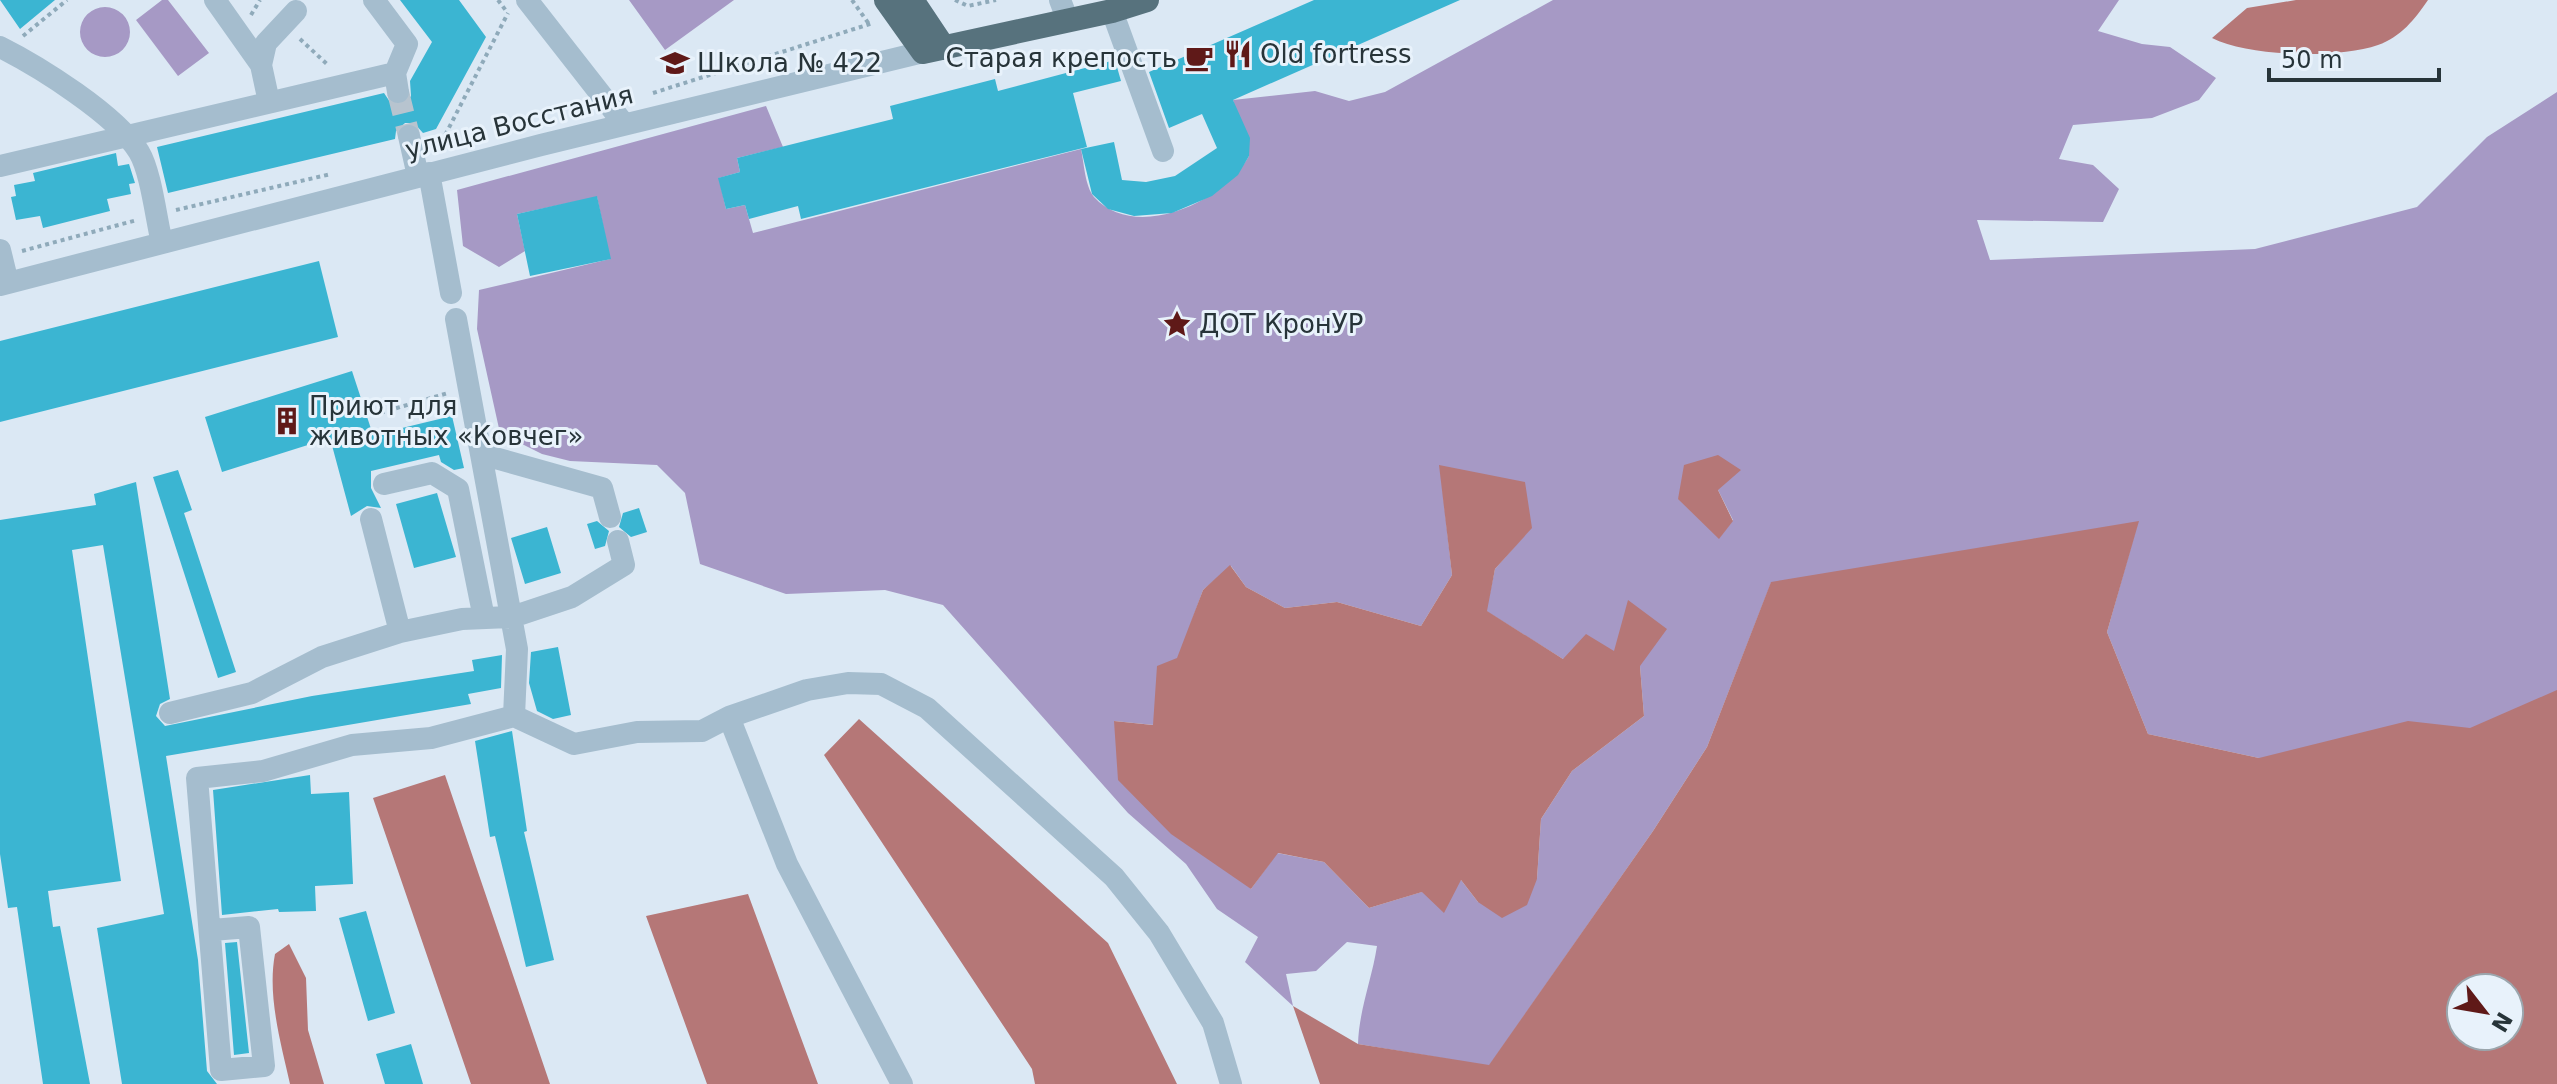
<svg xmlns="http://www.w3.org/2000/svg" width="2557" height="1084" font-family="'DejaVu Sans',sans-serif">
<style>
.green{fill:#a699c5;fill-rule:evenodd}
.water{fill:#b57777;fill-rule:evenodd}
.building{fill:#3bb5d2}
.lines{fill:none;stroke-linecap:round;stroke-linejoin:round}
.minor-tunnel{stroke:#b7c4cf;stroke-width:22;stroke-dasharray:22 11;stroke-linecap:butt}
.path{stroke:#8faaba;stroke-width:4;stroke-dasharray:4 4;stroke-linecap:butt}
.minor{stroke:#a5bdce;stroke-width:22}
.major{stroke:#57727d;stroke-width:24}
.labels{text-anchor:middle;stroke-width:6;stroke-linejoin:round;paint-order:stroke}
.poi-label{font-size:26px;fill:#273439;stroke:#e8f2fb;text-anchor:start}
.street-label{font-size:26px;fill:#273439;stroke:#e8f2fb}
</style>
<rect width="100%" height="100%" fill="#dbe8f4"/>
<path class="green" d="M162,0H168L209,53L178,76L136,20Z
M629,0H734L665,50Z
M1553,0H2119L2098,31L2142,44L2170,47L2216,78L2199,100L2152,118L2073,125L2059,159L2093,165L2119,189L2103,222L1977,220L1990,260L2255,249L2417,207L2487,137L2557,92V1084H2151L2259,758L2148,734L2107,632L2138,522L1771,583L1707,747L1653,831L1489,1066L1358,1044C1359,1010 1372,979 1377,946L1347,942L1316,971L1286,974L1293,1006L1245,962L1258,937L1217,909L1186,864L1128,813L943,605L885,590L786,594L700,564L685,493L657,465L570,461L542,454L500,433L477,329L479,290L610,259L597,197L517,214L525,251L499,267L463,246L457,190L766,106L783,147L737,158L740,172L719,178L726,209L745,205L753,233L1081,149C1084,163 1085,186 1094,197C1136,243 1225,201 1249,156L1233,100L1315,91L1349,101L1385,92ZM1440,466L1531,528L1495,569L1486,611L1563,659L1614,651L1640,666L1644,716L1572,771L1541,819L1537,879L1478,902L1461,880L1369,908L1324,862L1277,853L1251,889L1114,721L1154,725L1203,590L1231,566L1246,587L1285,608L1337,602L1421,626L1452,575ZM1718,490L1733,520L1719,538L1678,498ZM2461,988H2509V1036H2461Z
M80 32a25 25 0 1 1 50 0a25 25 0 1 1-50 0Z"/>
<path class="water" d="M2296,0H2428C2415,19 2401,37 2378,45C2337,59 2250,57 2212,38L2247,8Z
M1718,455L1741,470L1718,490L1733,521L1719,539L1678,499L1684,465Z
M1439,465L1525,482L1532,528L1495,569L1487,611L1563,659L1586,634L1614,651L1628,600L1667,629L1640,666L1644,716L1572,771L1541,819L1537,879L1527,905L1502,918L1478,902L1461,880L1444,913L1422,892L1369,908L1324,862L1278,853L1251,889L1171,834L1118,780L1114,721L1153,725L1157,666L1177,658L1203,590L1230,565L1246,587L1285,608L1337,602L1421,626L1452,575Z
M2139,521L2107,632L2148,734L2259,758L2408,721L2470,728L2557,690V1084H1320L1293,1006L1358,1044L1489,1065L1653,831L1707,747L1771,582ZM2461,988H2509V1036H2461Z
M859,719L1108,943L1177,1084H1035L1032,1069L824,755Z
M445,775L550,1084H471L373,798Z
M748,894L818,1084H707L646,916Z
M289,944L306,978L308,1030L324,1084H290C281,1043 267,996 275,954Z"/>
<path class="building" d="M0,0H55L20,29Z
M400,0H459L486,37L436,129L423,133L414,123H405L396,131L395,139L168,193L157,147L384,93L392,105L407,102L411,96L410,81L432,42Z
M1314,0H1460L1233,100L1250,138L1249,156L1238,175L1212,196L1172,213L1134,216L1108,209L1092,194L1081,149L1114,142L1122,180L1146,182L1175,176L1217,148L1202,114L1169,128L1149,72Z
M1115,60L1121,81L1073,93L1087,147L801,219L798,206L749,219L745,205L726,209L718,178L740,172L737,158L893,119L890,106L995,79L998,91Z
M116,153L118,166L129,164L135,183L129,184L131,194L107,199L110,211L43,228L40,216L16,220L11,197L16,196L14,185L35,181L33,173Z
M597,196L611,259L530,276L517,214Z
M319,261L338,337L0,422V341Z
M352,371L373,435L452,416L464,468L454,470L441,462L439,455L371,471V488L381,508L367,506L351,516L330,438L222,472L205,417Z
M178,470L192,510L184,513L236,672L218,678L153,477Z
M136,482L170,699L160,704L156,716L165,726L312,696L474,671L472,660L502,655L501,688L468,694L471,704L166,756L198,960L207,1071L217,1084H122L97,928L164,914L103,545L72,550L121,881L48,891L53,927L60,926L90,1084H43L17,907L8,908L0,854V520L96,505L94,494Z
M437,493L456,557L414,568L396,504Z
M639,508L647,532L631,537L619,527L623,513Z
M597,521L609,531L605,546L595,549L587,524Z
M547,527L561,573L525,584L511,538Z
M558,647L571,715L553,719L537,711L529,683L531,652Z
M512,731L527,831L524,832L554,960L526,967L495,836L490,837L475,741Z
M310,775L311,794L349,792L353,884L315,886L316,911L279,912L278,909L222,915L213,790Z
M366,911L395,1013L368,1021L339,918Z
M237,942L249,1053L234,1055L225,943Z
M411,1044L423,1084H385L376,1054Z"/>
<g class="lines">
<path class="minor-tunnel" d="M398,92L409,136"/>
<path class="path" d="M498,0L507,12
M852,0L869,24
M955,0L968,6L996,0
M251,15L260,0
M23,36L67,0
M300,39L329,66
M653,93L873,23
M438,149L508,13
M176,210L331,174
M22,251L137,220
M373,415L448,393"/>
<path class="minor" d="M215,0L261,65L269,102
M374,0L407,44L395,73L398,92
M527,0L624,124
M1060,0L1068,21
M1112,11L1163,151
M0,47C38,66 117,115 139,152C151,172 156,218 162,243
M261,65L266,43L296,11
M409,136L418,176
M0,166L395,73
M429,173L451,293
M0,250L8,283
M0,285L541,145L923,52
M456,319L517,649L514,716
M481,454L602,488L610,517
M384,484L432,473L458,489L484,618
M371,519L400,632
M170,713L252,693L322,657L400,632L462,619L512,617L572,597L624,565L618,541
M212,930L249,927L264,1066L221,1070L197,778L263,771L352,745L431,738L514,716L574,744L637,732L702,731L729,717
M902,1084L787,864L729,717L807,690L848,683L881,684L927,708L1114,877L1159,933L1213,1023L1231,1084"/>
<path class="major" d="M886,0L923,52L1112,11L1147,0
M912,0L944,48"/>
</g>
<defs>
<symbol id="restaurant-bare" viewBox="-9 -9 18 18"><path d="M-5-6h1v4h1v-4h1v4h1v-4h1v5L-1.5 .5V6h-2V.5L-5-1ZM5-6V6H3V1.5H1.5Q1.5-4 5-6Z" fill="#5f1918" stroke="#e8f2fb" stroke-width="2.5" paint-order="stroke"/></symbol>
<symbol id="cafe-bare" viewBox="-9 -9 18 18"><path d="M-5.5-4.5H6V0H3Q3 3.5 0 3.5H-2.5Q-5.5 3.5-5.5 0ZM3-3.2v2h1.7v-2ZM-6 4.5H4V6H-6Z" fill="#5f1918" stroke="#e8f2fb" stroke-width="2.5" paint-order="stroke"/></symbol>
<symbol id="school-bare" viewBox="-9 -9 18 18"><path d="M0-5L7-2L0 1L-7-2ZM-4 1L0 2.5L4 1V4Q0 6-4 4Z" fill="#5f1918" stroke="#e8f2fb" stroke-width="2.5" paint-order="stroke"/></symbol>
<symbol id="sight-bare" viewBox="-9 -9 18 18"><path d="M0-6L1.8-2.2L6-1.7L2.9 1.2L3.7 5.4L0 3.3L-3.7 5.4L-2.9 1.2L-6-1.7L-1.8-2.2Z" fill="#5f1918" stroke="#e8f2fb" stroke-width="2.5" paint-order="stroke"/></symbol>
<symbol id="building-bare" viewBox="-9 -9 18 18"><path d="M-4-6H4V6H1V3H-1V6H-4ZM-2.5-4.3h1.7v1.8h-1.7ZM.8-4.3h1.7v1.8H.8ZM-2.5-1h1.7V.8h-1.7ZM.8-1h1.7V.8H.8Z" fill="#5f1918" stroke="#e8f2fb" stroke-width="2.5" paint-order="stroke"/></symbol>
</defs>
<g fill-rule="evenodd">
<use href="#restaurant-bare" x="1218" y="34" width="40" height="40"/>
<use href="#cafe-bare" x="1179" y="38" width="40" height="40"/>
<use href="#school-bare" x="655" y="43" width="40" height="40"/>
<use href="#sight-bare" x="1157" y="304" width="40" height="40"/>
<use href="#building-bare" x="267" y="401" width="40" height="40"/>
</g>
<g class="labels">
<g class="poi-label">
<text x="1260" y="63">Old fortress</text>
<text x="1177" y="67" text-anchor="end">Старая крепость</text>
<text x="697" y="72">Школа № 422</text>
<text x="1199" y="333">ДОТ КронУР</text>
<text x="309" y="415">Приют для<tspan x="309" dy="30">животных «Ковчег»</tspan></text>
</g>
<g class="street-label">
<text transform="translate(519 122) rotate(-14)" y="9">улица Восстания</text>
</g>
</g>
<g transform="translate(2485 1012) rotate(121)"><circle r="38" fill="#e8f2fb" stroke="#9ba6ad" stroke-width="2"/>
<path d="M0-6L14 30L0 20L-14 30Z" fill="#5f1918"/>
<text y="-12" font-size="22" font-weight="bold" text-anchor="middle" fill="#273439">N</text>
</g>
<path d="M2269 68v12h170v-12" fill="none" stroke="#273439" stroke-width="4"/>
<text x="2281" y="68" font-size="24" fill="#273439" stroke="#e8f2fb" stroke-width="6" paint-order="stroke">50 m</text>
</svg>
